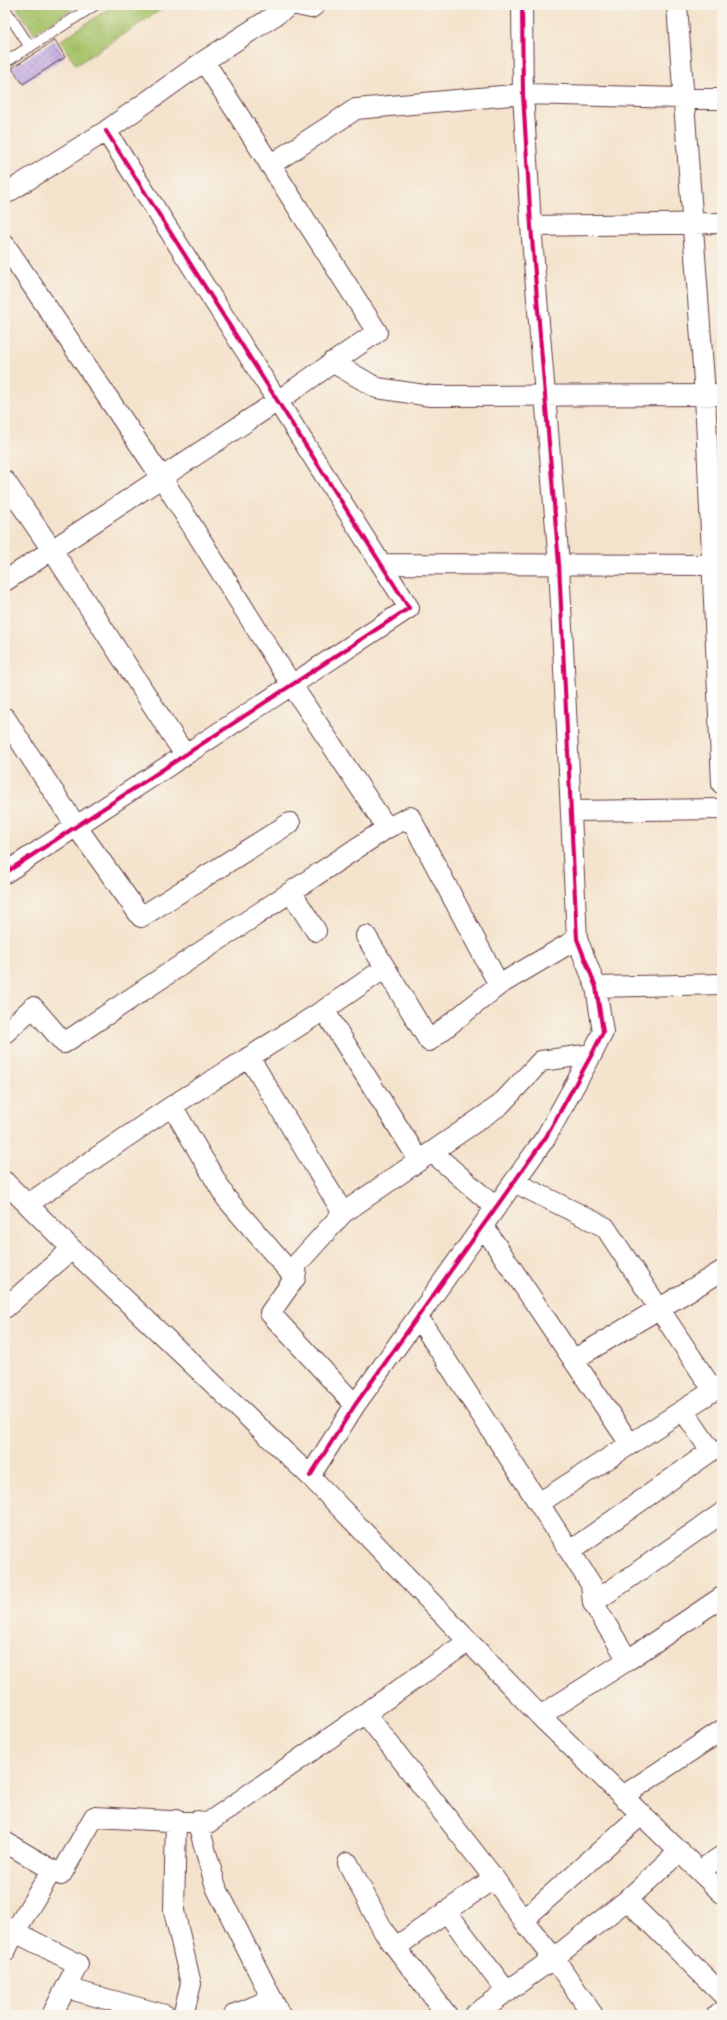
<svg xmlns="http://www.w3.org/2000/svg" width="727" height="2020" font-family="Pangolin,sans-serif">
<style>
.grass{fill:url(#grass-tufts);stroke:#78714a}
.building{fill:url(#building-cross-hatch)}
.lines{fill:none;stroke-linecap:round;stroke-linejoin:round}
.service-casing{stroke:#643c43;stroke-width:12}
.minor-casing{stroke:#643c43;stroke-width:22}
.service{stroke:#fff;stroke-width:10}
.minor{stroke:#fff;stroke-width:20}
.cycleway-casing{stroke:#f7f3e8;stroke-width:6}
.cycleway{stroke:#d6006c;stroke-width:4}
</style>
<defs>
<pattern id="grass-tufts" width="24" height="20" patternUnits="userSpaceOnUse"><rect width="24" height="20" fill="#a7c369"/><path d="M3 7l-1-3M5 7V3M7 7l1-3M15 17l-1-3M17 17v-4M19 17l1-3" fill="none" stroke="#91a75b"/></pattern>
<pattern id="building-cross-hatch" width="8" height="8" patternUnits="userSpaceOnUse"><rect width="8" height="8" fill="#bda4e5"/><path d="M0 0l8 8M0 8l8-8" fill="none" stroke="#9c85ba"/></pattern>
</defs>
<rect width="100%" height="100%" fill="#f7f3e8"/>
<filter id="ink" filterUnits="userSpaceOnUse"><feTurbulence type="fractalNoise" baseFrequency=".025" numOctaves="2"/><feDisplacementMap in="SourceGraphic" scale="8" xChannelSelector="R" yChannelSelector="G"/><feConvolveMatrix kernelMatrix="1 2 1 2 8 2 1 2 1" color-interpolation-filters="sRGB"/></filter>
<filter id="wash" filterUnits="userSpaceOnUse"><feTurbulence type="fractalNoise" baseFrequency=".012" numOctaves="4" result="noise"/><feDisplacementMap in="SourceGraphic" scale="16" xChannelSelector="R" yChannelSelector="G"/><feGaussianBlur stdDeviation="0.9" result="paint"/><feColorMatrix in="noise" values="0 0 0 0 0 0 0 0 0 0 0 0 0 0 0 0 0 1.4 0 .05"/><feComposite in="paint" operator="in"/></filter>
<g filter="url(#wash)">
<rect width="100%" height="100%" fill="#f4e3cc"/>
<path class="grass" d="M15,5H78L34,33Z
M114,5H168L76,65L60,41Z"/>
<g id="blocks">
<path class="building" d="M55,40L65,57L23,84L12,68Z"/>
</g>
</g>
<g filter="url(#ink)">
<use href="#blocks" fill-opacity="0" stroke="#643c43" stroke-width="1"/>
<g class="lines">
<defs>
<path id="service" d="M5,9L30,47
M9,60L95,5"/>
<path id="minor" d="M297,5L311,8L315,5
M677,5L705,395L722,784
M270,165L356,109L523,94L722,99
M5,194L106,131L204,61L291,5
M531,226L722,223
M5,245L162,478L291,684L387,828
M332,362L377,388L431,396L722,395
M5,481L52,550L185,755
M383,564L722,565
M5,581L279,400L377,332L204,61
M5,718L76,826L141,917L290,823
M571,811L722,809
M5,873L409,608L106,131
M291,892L316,931
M366,936L429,1041L499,985L577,939
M596,987L722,984
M324,1010L419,1160
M5,1033L33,1007L64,1043L387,828L410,817L499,985
M249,1057L343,1213
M172,1106L226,1198L295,1278
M432,1152L495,1207
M5,1182L72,1249L310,1476L540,1716L722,1893
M514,1182L605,1227L713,1390
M28,1204L172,1106L324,1010L385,968
M483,1226L630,1444
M5,1308L72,1249
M418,1317L591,1584L593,1603L628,1660
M573,1360L722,1271
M355,1405L270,1313L295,1278L297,1264L343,1213L500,1105L541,1061L592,1054
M310,1476L355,1405L546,1137L592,1054L603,1032L596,987L577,939L559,564L531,226L523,94L522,5
M539,1503L722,1385
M570,1551L711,1451L683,1410
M593,1603L722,1513
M365,1713L494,1878L523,1920L554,1958L593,2015
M540,1716L628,1660L722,1597
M623,1796L722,1730
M176,1820L174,1911L191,1984L183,2015
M197,1821L216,1887L280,2015
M5,1842L61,1875L94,1817L208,1823L469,1641
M348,1863L384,1932L447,2015
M699,1871L722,1856
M627,1900L722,1994
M446,1911L507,1992
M523,1920L642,1814
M5,1927L78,1964L52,2015
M396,1947L494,1878
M5,1952L14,1933L52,1870
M66,1988L165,2015
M234,2015L272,1999
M474,2015L554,1958L627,1900L680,1851
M717,2015L722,2011"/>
</defs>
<use href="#service" class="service-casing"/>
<use href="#minor" class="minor-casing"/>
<use href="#service" class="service"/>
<use href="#minor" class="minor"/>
<defs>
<path id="cycleway" d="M5,873L409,608L106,131
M310,1476L355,1405L546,1137L592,1054L603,1032L596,987L577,939L559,564L531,226L523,94L522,5"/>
</defs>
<use href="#cycleway" class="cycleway-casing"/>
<use href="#cycleway" class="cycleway"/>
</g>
</g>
<rect width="727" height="2020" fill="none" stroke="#f7f3e8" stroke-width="20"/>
</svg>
